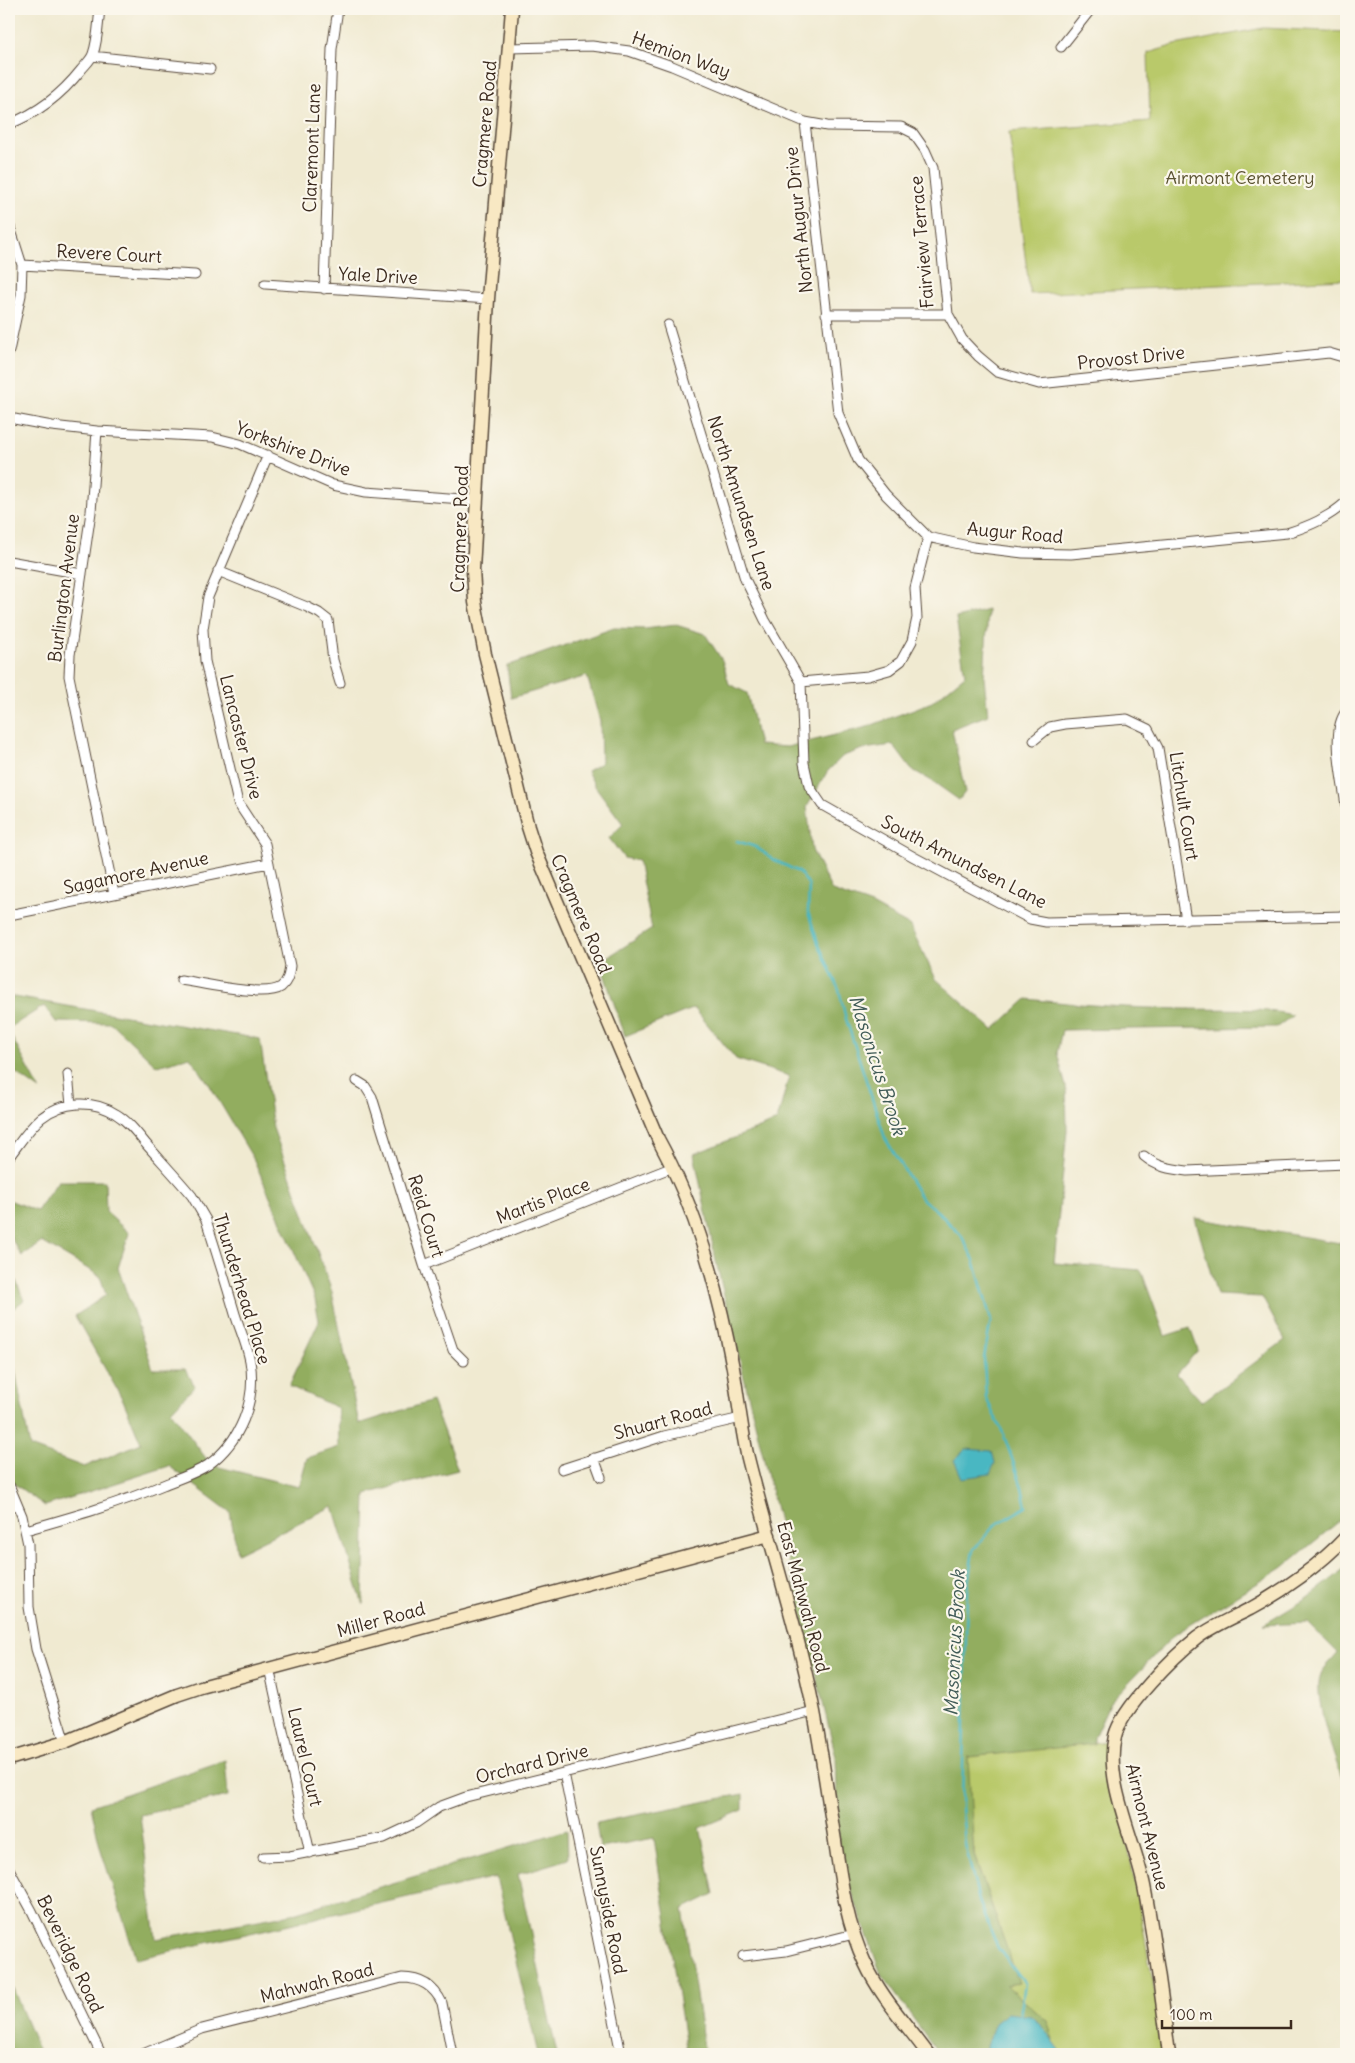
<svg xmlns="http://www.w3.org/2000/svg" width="1355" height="2063" font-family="Delius,sans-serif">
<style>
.green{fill:#b9c96b;stroke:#7a7a44}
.forest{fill:#92ad5f;stroke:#666c3e}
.water{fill:#48b7c2;stroke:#427070}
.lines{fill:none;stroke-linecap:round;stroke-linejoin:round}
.stream{stroke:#48b7c2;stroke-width:2.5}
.street-casing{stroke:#564739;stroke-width:11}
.secondary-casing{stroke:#564739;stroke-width:15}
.street{stroke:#fff;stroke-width:9}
.secondary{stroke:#f8e8c3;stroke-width:12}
.labels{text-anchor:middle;stroke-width:4.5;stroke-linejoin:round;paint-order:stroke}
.street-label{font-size:18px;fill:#3b2a1e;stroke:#fbf7ec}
.park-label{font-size:18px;fill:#5a5231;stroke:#fbf7ec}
.water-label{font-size:19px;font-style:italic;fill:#405b57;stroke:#fbf7ec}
</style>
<rect width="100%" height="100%" fill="#fbf7ec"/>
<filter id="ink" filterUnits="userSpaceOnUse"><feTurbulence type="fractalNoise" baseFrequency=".02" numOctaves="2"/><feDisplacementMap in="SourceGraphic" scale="10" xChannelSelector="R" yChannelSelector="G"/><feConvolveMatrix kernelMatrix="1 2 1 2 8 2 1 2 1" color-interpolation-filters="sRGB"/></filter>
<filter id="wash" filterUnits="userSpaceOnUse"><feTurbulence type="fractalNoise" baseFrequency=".0096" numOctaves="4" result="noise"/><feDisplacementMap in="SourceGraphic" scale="20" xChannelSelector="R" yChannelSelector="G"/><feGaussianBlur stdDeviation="1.12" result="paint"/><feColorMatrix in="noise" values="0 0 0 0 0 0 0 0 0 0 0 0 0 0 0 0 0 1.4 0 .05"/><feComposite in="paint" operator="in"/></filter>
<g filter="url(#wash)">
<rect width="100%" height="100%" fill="#f0ead1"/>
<path class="green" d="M1263,28L1346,32V279L1030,294L1009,132L1150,121L1148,53L1175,45Z
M1109,1741L1166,2054H964L998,1934L997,1920L974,1855V1848L969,1843L968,1757Z"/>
<path class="forest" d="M988,610L984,678L988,715L952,729L965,792L959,800L932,781L911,769L893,745L863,749L843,756L827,772L807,807L812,850L832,891L872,905L910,926L936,979L993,1030L1027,999C1079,1005 1133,1008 1186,1009C1222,1010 1258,1007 1293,1015L1277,1027L1062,1030L1057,1053L1066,1087L1067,1130L1054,1263L1141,1270L1165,1336L1190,1328L1198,1350L1177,1374L1202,1402L1285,1340L1262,1297L1217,1295L1195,1218L1346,1244V1510L1342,1519L1282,1568L1174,1635L1110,1702L1094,1737V1744L968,1757L974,1855L1019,1983L1006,1985L1047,2021L1058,2054H939L881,1974L839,1856L836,1757L717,1266L694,1154L777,1121L789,1076L736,1059L694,1008L625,1036L600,962L652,929L638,861L624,858L609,838L623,824L595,786L587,771L601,763L600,721L587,676L511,698L507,666L614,628L645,629L676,625L705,634L722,660L729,684L747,693L759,745L787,747L867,727L932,702L965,675L956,618Z
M9,996L260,1039L273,1128L332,1292L359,1424L432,1401L458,1470L366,1494L363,1605L333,1506L237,1553L230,1512L169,1466L45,1506L9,1480V1360H13L30,1447L84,1467L141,1443L123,1400L75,1316L106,1295L100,1276L42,1242L22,1256L9,1235V1200L37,1211L58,1181H105L106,1212L129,1233L118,1268L153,1369H185L195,1386L171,1411L211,1465L299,1487L307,1458L339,1447L338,1408L289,1386L319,1321L315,1299L254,1160L209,1084L190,1057L157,1066L111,1023L56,1022L44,1006L9,1028Z
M9,1032L40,1090L9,1068Z
M9,1271H12L24,1300L9,1312Z
M1346,1568V1788C1337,1766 1311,1695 1321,1674C1324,1667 1333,1660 1338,1653L1308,1623L1263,1625L1306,1599Z
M225,1760L228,1796L140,1815L156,1939L291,1914L567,1830L568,1859L518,1874L557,2054H538L496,1877L136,1959L100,1847L91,1806Z
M743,1794V1810L700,1828L714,1894L683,1909L705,2054H687L654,1838L600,1848L596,1823Z
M9,1979L40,2054H9Z"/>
<path class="water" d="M966,1449L992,1451L995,1463L990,1474L962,1478L954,1460Z
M1008,2013L1031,2016L1046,2031L1063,2054H986V2046L995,2023Z"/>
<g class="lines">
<path class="stream" d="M737,841L756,847L774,860L799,872L809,885L808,912L818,943L839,990L846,1019L885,1138L921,1198L938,1212L961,1235L974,1260L991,1320L984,1358L986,1398L1003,1433L1022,1487L1026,1507L995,1525L973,1550L967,1591L962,1807L965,1844L979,1901L998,1948L1025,1984L1020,2015"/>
</g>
</g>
<g filter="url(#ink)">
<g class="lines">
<defs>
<path id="street" d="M1061,47L1091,9
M509,48L592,46L629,51L672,66L805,122L827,126L901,127L913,133L925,150L933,168L948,314L962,339L978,356L997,372L1039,384L1329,353L1346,358
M92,56L210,69
M805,122L838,413L858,460L886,495L928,537L973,547L1023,553L1071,554L1287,533C1310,526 1328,518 1346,502
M9,124C38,113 62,94 81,70C85,65 91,60 93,54C98,40 98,24 100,9
M9,224L22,265L21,295L9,351
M22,265L195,275
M265,284L488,299
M324,289L332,49L338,9
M826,314H948
M668,325L745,579L765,620L801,682L804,763L809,786L822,805L914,857L1030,919L1046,922L1346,916
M9,418L52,426L97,431L212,437L240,444L333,485L366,492L476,500
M97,431L91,512L70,655L69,676L114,894
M9,561L82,574
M218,571L307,607L319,613L328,620L333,660L340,683
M801,682L868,676L889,670L901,661L912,641L917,618L915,588L928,537
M1346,712C1330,730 1343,782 1346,806
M1034,740L1050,727L1065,724L1127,719L1148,729L1158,748L1186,920
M9,915L269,863
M181,980C202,983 266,998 281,987C288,981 289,974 290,966L265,844L238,803L205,661L203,629L208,597L268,455
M68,1074L71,1105
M357,1081L365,1086L372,1097L424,1265L453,1350L464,1361
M1144,1156C1157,1167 1170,1169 1187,1171L1346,1164
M9,1157C19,1144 28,1129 41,1118C62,1101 93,1099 116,1114C128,1121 137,1133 146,1144C161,1161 177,1178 192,1196L206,1220C216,1251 226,1283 235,1314C240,1330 247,1345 250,1361C257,1401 240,1442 208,1465C194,1474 178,1479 163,1485C118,1504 72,1517 26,1530
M424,1265L673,1167
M594,1458L601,1477
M562,1469L664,1436L741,1418
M9,1485L22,1516L28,1544L29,1607L36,1649L65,1742
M269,1668L310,1853
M564,1773L621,2054
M263,1857L290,1856L384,1838L416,1823L439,1807L466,1797L814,1711
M9,1869L32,1911L101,2054
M743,1956L786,1951L854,1934
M143,2054L202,2029L402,1978C421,1978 434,1986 442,2003L452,2054"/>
<path id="secondary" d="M512,9L488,299L473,570L475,602L485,654L528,827L536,852L658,1139C697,1210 718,1288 733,1368C738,1397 741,1426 747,1454C768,1540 797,1625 814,1712C822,1755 828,1798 835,1841C841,1882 847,1925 865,1963C880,1996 907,2025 928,2054
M9,1759L65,1742L177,1695L201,1687L769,1535
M1169,2054C1162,1998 1155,1942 1144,1886C1135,1840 1104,1782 1115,1736C1122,1708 1174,1656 1197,1638C1213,1626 1232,1618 1250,1609C1283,1591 1321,1564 1346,1537"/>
</defs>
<use href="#street" class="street-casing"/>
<use href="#secondary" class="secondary-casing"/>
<use href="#street" class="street"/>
<use href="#secondary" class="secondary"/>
</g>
</g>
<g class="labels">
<g class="street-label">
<text transform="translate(681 55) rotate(20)" y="6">Hemion Way</text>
<text transform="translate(485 124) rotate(-85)" y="6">Cragmere Road</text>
<text transform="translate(312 148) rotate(-88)" y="6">Claremont Lane</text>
<text transform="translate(799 220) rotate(-96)" y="6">North Augur Drive</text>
<text transform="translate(922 242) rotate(-95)" y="6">Fairview Terrace</text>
<text transform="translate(109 254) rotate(3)" y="6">Revere Court</text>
<text transform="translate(378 276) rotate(3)" y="6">Yale Drive</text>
<text transform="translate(1131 358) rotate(-6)" y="6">Provost Drive</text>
<text transform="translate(293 449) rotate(21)" y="6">Yorkshire Drive</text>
<text transform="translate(741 503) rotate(72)" y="6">North Amundsen Lane</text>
<text transform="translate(460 529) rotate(-88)" y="6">Cragmere Road</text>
<text transform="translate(1015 533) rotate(5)" y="6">Augur Road</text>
<text transform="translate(64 588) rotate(-83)" y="6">Burlington Avenue</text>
<text transform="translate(241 737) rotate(76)" y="6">Lancaster Drive</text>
<text transform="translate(1184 806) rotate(81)" y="6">Litchult Court</text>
<text transform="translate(964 862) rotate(27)" y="6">South Amundsen Lane</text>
<text transform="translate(136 873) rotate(-12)" y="6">Sagamore Avenue</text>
<text transform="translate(581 914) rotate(67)" y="6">Cragmere Road</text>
<text transform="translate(543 1201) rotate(-21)" y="6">Martis Place</text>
<text transform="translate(426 1216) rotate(73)" y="6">Reid Court</text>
<text transform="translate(242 1289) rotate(73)" y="6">Thunderhead Place</text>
<text transform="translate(663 1421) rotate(-15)" y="6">Shuart Road</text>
<text transform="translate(803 1597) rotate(75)" y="6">East Mahwah Road</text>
<text transform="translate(381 1620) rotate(-15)" y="6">Miller Road</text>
<text transform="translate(305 1757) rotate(77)" y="6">Laurel Court</text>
<text transform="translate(532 1764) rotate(-14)" y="6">Orchard Drive</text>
<text transform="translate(1147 1827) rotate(76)" y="6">Airmont Avenue</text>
<text transform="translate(608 1910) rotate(79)" y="6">Sunnyside Road</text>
<text transform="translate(70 1954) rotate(64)" y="6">Beveridge Road</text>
<text transform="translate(317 1983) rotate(-14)" y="6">Mahwah Road</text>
</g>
<g class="park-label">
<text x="1240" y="184">Airmont Cemetery</text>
</g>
<g class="water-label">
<text transform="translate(878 1065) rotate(72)" y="7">Masonicus Brook</text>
<text transform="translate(954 1643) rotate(-87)" y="7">Masonicus Brook</text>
</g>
</g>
<rect width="1355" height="2063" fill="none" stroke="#fbf7ec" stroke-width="30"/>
<path d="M1162 2020v8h129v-8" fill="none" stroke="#3b2a1e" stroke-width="2.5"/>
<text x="1170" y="2020" font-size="15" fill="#3b2a1e" stroke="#fbf7ec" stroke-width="4" paint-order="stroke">100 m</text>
</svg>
